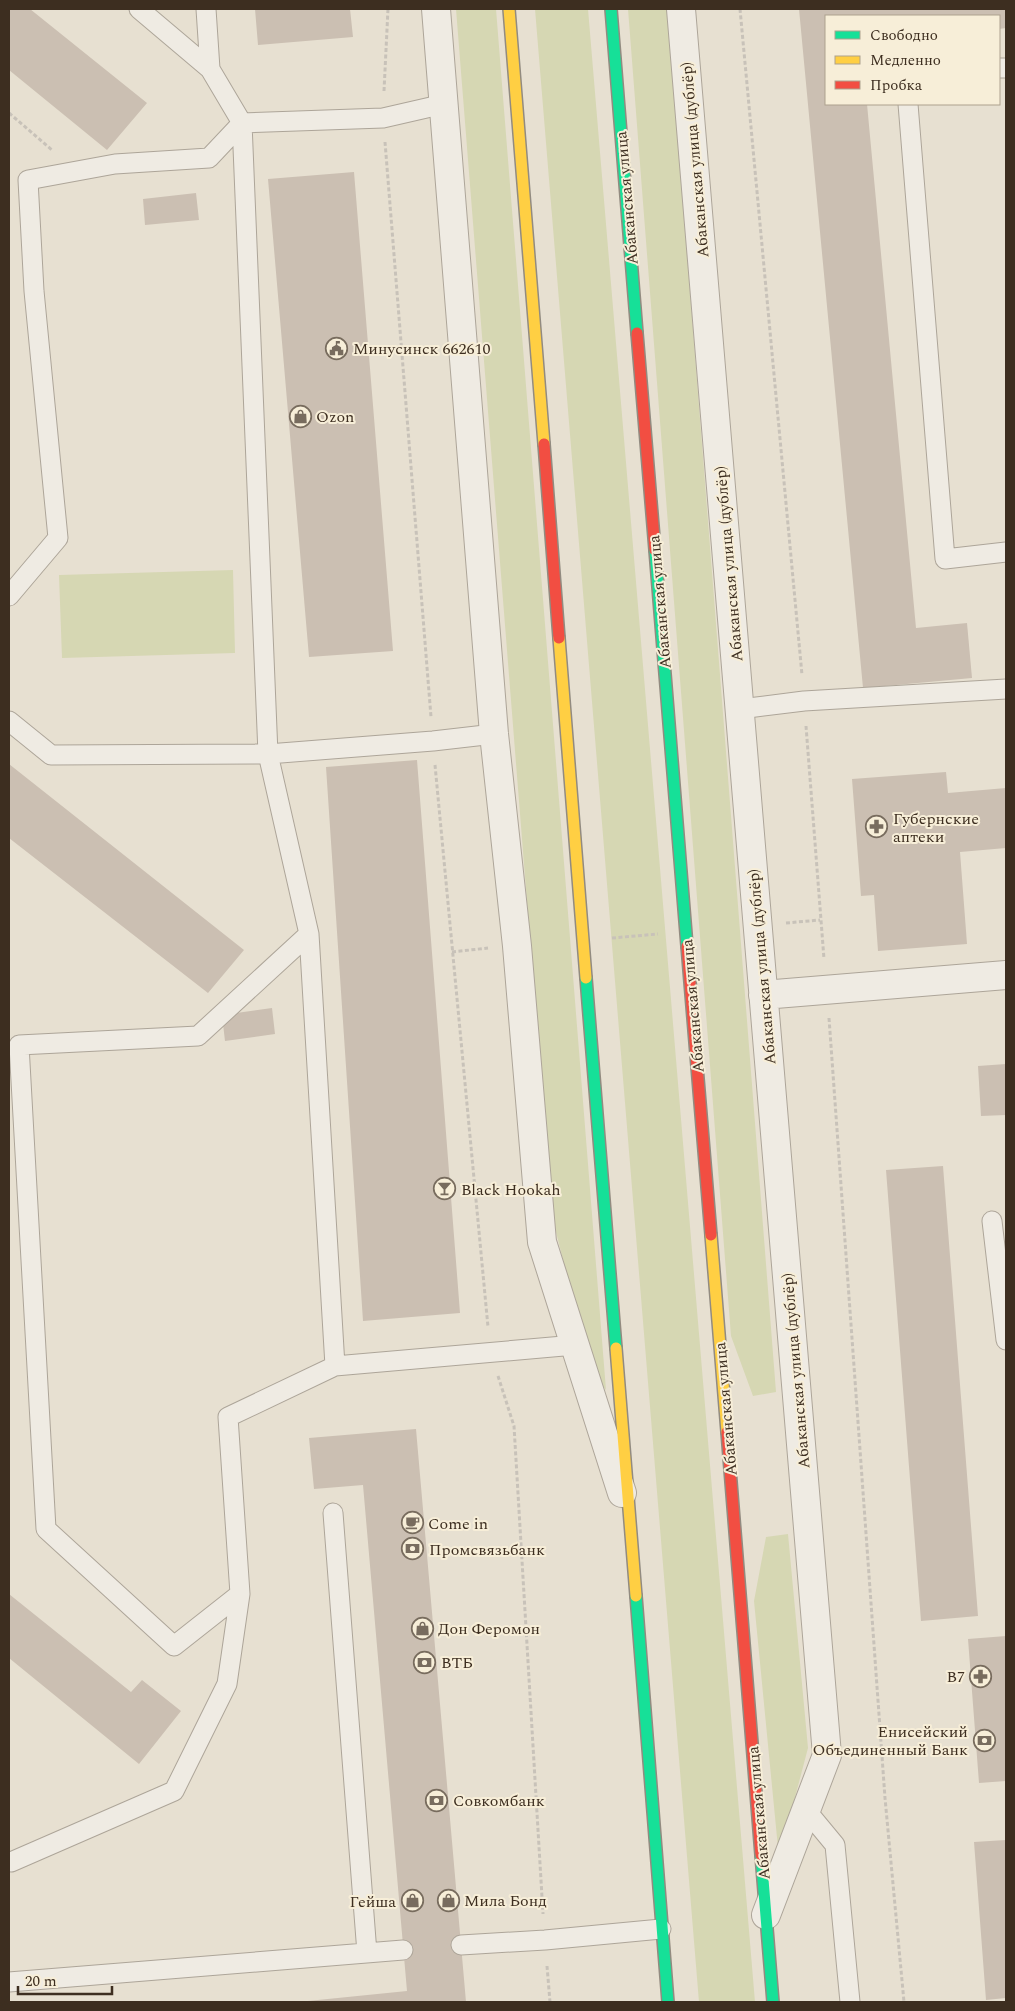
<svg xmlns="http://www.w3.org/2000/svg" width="1015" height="2011" font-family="Spectral,serif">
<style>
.green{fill:#d6d7b3}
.building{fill:#cbbfb2}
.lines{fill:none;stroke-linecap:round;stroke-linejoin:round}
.lane-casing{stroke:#ada599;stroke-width:21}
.street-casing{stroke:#ada599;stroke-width:30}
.fast-casing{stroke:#928b80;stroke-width:14}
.slow-casing{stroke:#928b80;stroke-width:14}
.jam-casing{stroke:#928b80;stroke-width:14}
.path{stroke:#c8c2b9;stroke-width:3;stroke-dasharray:4 2.5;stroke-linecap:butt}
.lane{stroke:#efebe3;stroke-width:19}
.street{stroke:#efebe3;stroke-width:28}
.fast{stroke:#16e098;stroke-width:11}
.slow{stroke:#ffcf43;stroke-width:11}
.jam{stroke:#f24e42;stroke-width:11}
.labels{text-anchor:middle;stroke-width:4;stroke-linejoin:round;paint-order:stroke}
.street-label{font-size:16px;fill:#3d2e20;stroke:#f7eed8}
.poi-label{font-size:16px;fill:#3d2e20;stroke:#f7eed8;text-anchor:start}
</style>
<rect width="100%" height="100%" fill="#e7e0d1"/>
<path class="green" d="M456,9H496L606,1390L591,1371L552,1216Z
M535,9H588L755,2002H699Z
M628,9H668L776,1392L753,1396L731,1336Z
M233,570L235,653L62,658L59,575Z
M788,1534L808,1748L779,1858L754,1601L766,1537Z"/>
<path class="building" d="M9,9H30L147,103L107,150L9,70Z
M255,9H350L353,37L258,45Z
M799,9H1006V28L999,29V16H826V104H867L916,628L967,623L972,678L863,688Z
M354,172L393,651L309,657L268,179Z
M196,193L199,220L145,225L143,199Z
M417,760L460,1313L363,1321L326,767Z
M9,764L244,950L208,993L9,838Z
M946,772L948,793L1006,788V848L960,852L967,944L878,951L874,895L861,896L852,779Z
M272,1008L275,1034L225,1041L222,1015Z
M1006,1064V1115L981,1116L978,1066Z
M943,1166L978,1616L921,1621L886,1170Z
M416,1429L466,2002H298L407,1991L363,1485L314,1489L309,1438Z
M9,1594L131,1692L142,1680L181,1711L139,1764L9,1658Z
M1006,1636V1781L979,1783L968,1639Z
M1006,1840V1998L986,2000L974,1842Z"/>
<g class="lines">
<defs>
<path id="lane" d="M139,9L210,69L242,123L268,754L309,934L335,1366L575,1345
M206,9L210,69
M999,68H1006
M908,104L945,559L1006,552
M9,596L58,538L34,291L28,180L115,164L209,158L242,123L383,118L444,104
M740,709L804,701L1006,689
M9,721L51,755L268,754L433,741L494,734
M309,934L198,1036L19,1045L46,1529L174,1646L240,1594L228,1417L335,1366
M992,1221L1006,1340
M333,1513L367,1953
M806,1810L835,1845L850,2002
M11,1862L174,1791L227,1684L240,1594
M461,1945L545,1940L661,1929
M9,1982L403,1950"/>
<path id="street" d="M436,9L494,734L517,946L542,1242L622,1493
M681,9L827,1755L766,1915
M763,995L1006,975"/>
<path id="fast" d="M611,9L637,333
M655,550L687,946
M586,978L616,1348
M636,1596L668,2002
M761,1855L773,2002"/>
<path id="slow" d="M509,9L544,444
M559,638L586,978
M711,1235L727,1432
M616,1348L636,1596"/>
<path id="jam" d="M637,333L655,550
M544,444L559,638
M687,946L711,1235
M727,1432L761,1855"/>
</defs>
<use href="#lane" class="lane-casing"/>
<use href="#street" class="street-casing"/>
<use href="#fast" class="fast-casing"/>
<use href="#slow" class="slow-casing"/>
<use href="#jam" class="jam-casing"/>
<path class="path" d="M740,9L802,675
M384,91L388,9
M9,113L52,150
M385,142L431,717
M806,726L824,959
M435,765L488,1327
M786,923L820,920
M612,938L658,934
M452,952L488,948
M829,1018L885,1798L904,2002
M498,1376L514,1426L543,1914
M547,1966L550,2002"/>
<use href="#lane" class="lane"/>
<use href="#street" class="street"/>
<use href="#fast" class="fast"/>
<use href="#slow" class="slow"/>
<use href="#jam" class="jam"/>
</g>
<defs>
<symbol id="civic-ring" viewBox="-11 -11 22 22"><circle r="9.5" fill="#f7eed8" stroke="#786c5e" stroke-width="1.5"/><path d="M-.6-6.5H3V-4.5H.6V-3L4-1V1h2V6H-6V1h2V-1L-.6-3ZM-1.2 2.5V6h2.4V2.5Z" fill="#786c5e"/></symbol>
<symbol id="shop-ring" viewBox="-11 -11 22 22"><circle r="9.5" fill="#f7eed8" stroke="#786c5e" stroke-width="1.5"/><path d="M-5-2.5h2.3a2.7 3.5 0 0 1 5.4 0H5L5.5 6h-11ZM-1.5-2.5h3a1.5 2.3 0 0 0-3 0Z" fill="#786c5e"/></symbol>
<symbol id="pharmacy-ring" viewBox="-11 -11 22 22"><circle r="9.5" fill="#f7eed8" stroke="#786c5e" stroke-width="1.5"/><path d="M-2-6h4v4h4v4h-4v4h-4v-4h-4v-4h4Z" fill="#786c5e"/></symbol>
<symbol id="bar-ring" viewBox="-11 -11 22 22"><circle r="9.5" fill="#f7eed8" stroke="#786c5e" stroke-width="1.5"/><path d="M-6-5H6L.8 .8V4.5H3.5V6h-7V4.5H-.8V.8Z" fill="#786c5e"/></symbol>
<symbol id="cafe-ring" viewBox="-11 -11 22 22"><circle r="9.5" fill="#f7eed8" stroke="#786c5e" stroke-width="1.5"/><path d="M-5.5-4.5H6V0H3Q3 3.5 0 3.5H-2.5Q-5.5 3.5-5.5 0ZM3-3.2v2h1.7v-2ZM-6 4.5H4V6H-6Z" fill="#786c5e"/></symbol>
<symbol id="bank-ring" viewBox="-11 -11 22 22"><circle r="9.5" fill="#f7eed8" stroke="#786c5e" stroke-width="1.5"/><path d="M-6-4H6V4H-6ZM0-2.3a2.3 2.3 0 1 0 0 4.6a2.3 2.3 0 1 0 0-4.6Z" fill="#786c5e"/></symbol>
</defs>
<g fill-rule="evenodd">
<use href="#civic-ring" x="324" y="336" width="25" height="25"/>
<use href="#shop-ring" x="288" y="404" width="25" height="25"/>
<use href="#pharmacy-ring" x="864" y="814" width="25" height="25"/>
<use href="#bar-ring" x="432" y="1176" width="25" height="25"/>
<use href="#cafe-ring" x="400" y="1510" width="25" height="25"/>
<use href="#bank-ring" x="400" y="1536" width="25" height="25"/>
<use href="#shop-ring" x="410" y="1616" width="25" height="25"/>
<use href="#bank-ring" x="412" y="1650" width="25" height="25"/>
<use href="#pharmacy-ring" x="968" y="1664" width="25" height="25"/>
<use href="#bank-ring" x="972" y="1728" width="25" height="25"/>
<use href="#bank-ring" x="424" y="1788" width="25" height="25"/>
<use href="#shop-ring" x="436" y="1888" width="25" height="25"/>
<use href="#shop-ring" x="400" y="1888" width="25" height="25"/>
</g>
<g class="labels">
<g class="street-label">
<text transform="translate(694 160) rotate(-95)" y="6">Абаканская улица (дублёр)</text>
<text transform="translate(626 198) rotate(-95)" y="6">Абаканская улица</text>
<text transform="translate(728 564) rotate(-95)" y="6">Абаканская улица (дублёр)</text>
<text transform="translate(659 602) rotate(-95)" y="6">Абаканская улица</text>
<text transform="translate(761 967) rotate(-95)" y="6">Абаканская улица (дублёр)</text>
<text transform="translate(692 1006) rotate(-95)" y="6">Абаканская улица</text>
<text transform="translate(795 1371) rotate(-95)" y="6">Абаканская улица (дублёр)</text>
<text transform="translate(725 1409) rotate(-95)" y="6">Абаканская улица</text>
<text transform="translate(758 1813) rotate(-95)" y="6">Абаканская улица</text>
</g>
<g class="poi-label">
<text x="353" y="354">Минусинск 662610</text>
<text x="316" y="422">Ozon</text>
<text x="893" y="824">Губернские<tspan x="893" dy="18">аптеки</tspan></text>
<text x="461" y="1195">Black Hookah</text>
<text x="428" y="1529">Come in</text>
<text x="429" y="1555">Промсвязьбанк</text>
<text x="438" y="1634">Дон Феромон</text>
<text x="441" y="1668">ВТБ</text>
<text x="965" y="1682" text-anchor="end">В7</text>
<text x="968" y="1737" text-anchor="end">Енисейский<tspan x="968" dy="18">Объединенный Банк</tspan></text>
<text x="453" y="1806">Совкомбанк</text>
<text x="464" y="1906">Мила Бонд</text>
<text x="396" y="1907" text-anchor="end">Гейша</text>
</g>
</g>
<rect width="1015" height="2011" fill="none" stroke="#3d2e20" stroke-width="20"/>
<rect x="825" y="15" width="175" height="90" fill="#f7eed8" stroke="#ada18e"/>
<rect x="835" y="31" width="25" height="8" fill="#16e098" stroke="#ada18e"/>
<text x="870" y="40" font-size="15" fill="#3d2e20">Свободно</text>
<rect x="835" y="56" width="25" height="8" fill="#ffcf43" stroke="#ada18e"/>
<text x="870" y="65" font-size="15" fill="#3d2e20">Медленно</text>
<rect x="835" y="81" width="25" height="8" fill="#f24e42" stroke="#ada18e"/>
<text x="870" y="90" font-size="15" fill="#3d2e20">Пробка</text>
<path d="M18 1986v8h94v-8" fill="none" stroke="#3d2e20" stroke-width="2.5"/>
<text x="25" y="1986" font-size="15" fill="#3d2e20" stroke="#f7eed8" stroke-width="4" paint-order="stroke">20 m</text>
</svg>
